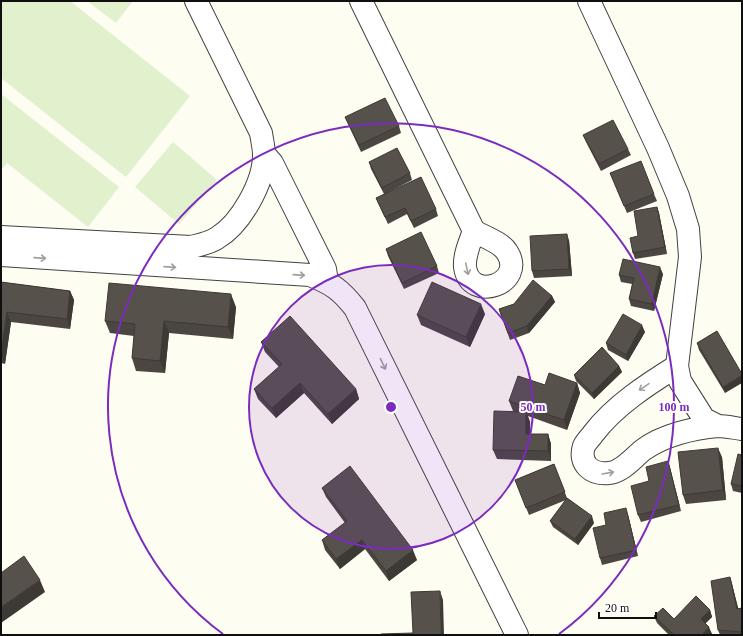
<svg xmlns="http://www.w3.org/2000/svg" width="743" height="636" font-family="Georgia,serif">
<style>
.pitch{fill:#e1f0cd}
.lines{fill:none;stroke-linecap:round;stroke-linejoin:round}
.minor-casing{stroke:#424242;stroke-width:24}
.minor{stroke:#fff;stroke-width:22}
.wall{fill:#4b4641}
.shaded-wall{fill:#3d3935}
.building{fill:#57514c;stroke:#3d3935}
.oneway{stroke:#9f9f9f}
.ring{fill:none;stroke:#7b2cbf;stroke-width:2}
.centre{fill:#7b2cbf;stroke:#fff;stroke-width:2}
.ring-label{font-size:12px;text-anchor:middle;font-weight:bold;fill:#7b2cbf;stroke:#fff;stroke-width:4;stroke-linejoin:round;paint-order:stroke}
</style>
<rect width="100%" height="100%" fill="#fefdf2"/>
<path class="pitch" d="M1,1H70L190,96L126,177L1,78Z
M87,1H133L116,23Z
M1,94L119,187L88,227L7,163L1,170Z
M173,142L217,180L179,224L135,187Z"/>
<g class="lines">
<defs>
<path id="minor" d="M361,1L474,231C484,237 501,242 507,252C527,283 470,304 465,267C464,255 470,242 474,231
M589,1L658,148L678,196L688,229L690,257L677,366L680,381L704,419L718,426
M264,154L272,163L325,269L327,282
M1,237L191,247C199,245 210,243 217,238C241,224 264,182 264,155C264,148 262,140 261,133L196,1
M1,255L310,275C332,284 340,289 355,308L517,635
M677,366C648,384 614,406 593,434C590,438 586,442 584,446C578,464 592,475 609,473C622,472 633,458 643,450C663,435 694,428 718,426C726,426 734,428 742,429"/>
</defs>
<use href="#minor" class="minor-casing"/>
<use href="#minor" class="minor"/>
</g>
<path class="wall" d="M345,117L399,126L401,133L361,152L348,124Z
M583,135L628,149L631,155L601,171L586,142Z
M369,162L410,173L412,180L385,194L436,209L438,216L414,228L407,214L388,224L379,205L376,198L384,194L371,169Z
M610,173L654,194L657,201L627,213Z
M657,207L659,213L667,254L635,259L633,253L638,236Z
M569,240L572,276L534,278L532,271Z
M386,249L437,266L439,273L404,289L388,256Z
M663,274L654,311L631,306L629,299L632,284L621,282L619,275Z
M1,282L70,291L74,300L70,329L11,322L5,364L1,363Z
M552,296L555,302L529,333L510,340L499,309Z
M236,307L233,339L169,333L165,373L136,371L132,358L134,336L110,333L105,321Z
M485,314L470,347L421,325L417,315Z
M717,331L725,393L699,350L697,343Z
M645,332L628,361L608,350L606,343Z
M261,342L356,389L359,399L332,424L304,393L276,418L258,399L254,389L279,367L265,352Z
M619,366L622,372L594,399L576,381L574,375Z
M577,383L580,393L567,430L528,416L530,422V434H548L551,444V461L497,459L493,450L516,412L513,411L509,401L545,385Z
M742,455V493L733,491L731,484Z
M722,457L726,500L686,504L683,495Z
M554,464L567,498L594,523L578,545L553,527L550,521L566,500L529,515L515,480Z
M670,468L681,511L641,522L638,515L649,481Z
M322,488L417,560L389,581L365,549L340,569L325,550L322,540L345,523L326,497Z
M628,515L638,556L602,565L600,558L606,525Z
M730,577L732,584L738,609L742,608V635H720L718,630Z
M710,610L712,617L705,623L712,634L711,635H669L657,623L654,616L674,619Z"/>
<path class="shaded-wall" d="M657,207L659,213L667,254L665,247Z
M567,234L569,240L572,276L569,269Z
M660,267L663,274L654,311L652,304Z
M70,291L74,300L70,329L67,319Z
M231,294L236,307L233,339L228,327Z
M552,296L555,302L529,333L527,326Z
M481,304L485,314L470,347L466,337Z
M7,312L11,322L5,364L1,354Z
M164,321L169,333L165,373L160,361Z
M642,325L645,332L628,361L626,355Z
M619,366L622,372L594,399L592,393Z
M742,375V383L725,393L723,387Z
M300,383L304,393L276,418L272,408Z
M577,383L580,393L567,430L564,420Z
M356,389L359,399L332,424L328,414Z
M526,412L530,422L529,443L526,434Z
M548,434L551,444V461L548,451Z
M718,448L722,457L726,500L723,490Z
M668,461L670,468L681,511L679,505Z
M626,508L628,515L638,556L636,550Z
M592,516L594,523L578,545L575,539Z
M362,540L365,549L340,569L336,559Z
M413,550L417,560L389,581L386,571Z
M730,577L732,584L740,615L737,609Z
M40,580L45,592L1,623V607Z
M440,591L443,600L444,635H441Z
M710,610L712,617L703,626L701,619Z
M709,627L712,634L711,635H702Z"/>
<path class="building" d="M385,98L399,126L359,145L345,117Z
M613,120L628,149L599,164L583,135Z
M397,148L410,173L382,188L369,162Z
M641,161L654,194L624,206L610,173Z
M421,177L436,209L411,221L405,208L385,217L376,198Z
M657,207L665,247L633,253L630,238L638,236L634,211Z
M421,232L437,266L402,283L386,249Z
M567,234L569,269L532,271L530,236Z
M623,259L660,267L652,304L629,299L634,278L619,275Z
M533,280L552,296L527,326L508,333L499,309L514,304Z
M1,282L70,291L67,319L7,312L1,354Z
M432,282L481,304L466,337L417,315Z
M109,283L231,294L228,327L164,321L160,361L132,358L135,324L105,321Z
M623,314L642,325L626,355L606,343Z
M290,316L356,389L328,414L300,383L272,408L254,389L282,364L261,342Z
M717,331L742,374V375L723,387L697,343Z
M602,347L619,366L592,393L574,375Z
M549,373L577,383L564,420L509,401L518,376L545,385Z
M494,411L526,412V434H548V451L493,450Z
M718,448L723,490L683,495L678,452Z
M738,454L742,455V486L731,484Z
M668,461L679,505L638,515L631,486L649,481L646,467Z
M554,464L565,492L526,508L515,480Z
M350,466L413,550L386,571L362,540L336,559L322,540L347,521L322,488Z
M567,498L592,516L575,539L550,521Z
M626,508L636,550L600,558L593,528L606,525L604,513Z
M24,556L40,580L1,607V573Z
M730,577L737,609L742,608V632L718,630L711,581Z
M440,591L441,635H382L381,634L413,633L411,592Z
M696,596L710,610L701,619L709,627L702,635H674L654,616L663,608L674,619Z"/>
<defs><path id="oneway-shaft" d="M-6 0H5M1.5-3L5.5 0L1.5 3" fill="none" stroke-width="1.6" stroke-linecap="round" stroke-linejoin="round"/></defs>
<g class="oneway">
<use href="#oneway-shaft" transform="translate(40 258) rotate(4)"/>
<use href="#oneway-shaft" transform="translate(170 267) rotate(4)"/>
<use href="#oneway-shaft" transform="translate(467 269) rotate(78)"/>
<use href="#oneway-shaft" transform="translate(299 275) rotate(4)"/>
<use href="#oneway-shaft" transform="translate(383 364) rotate(64)"/>
<use href="#oneway-shaft" transform="translate(644 387) rotate(146)"/>
<use href="#oneway-shaft" transform="translate(608 473) rotate(-10)"/>
</g>
<circle cx="391" cy="407" r="142" fill="#7b2cbf" fill-opacity=".12"/>
<g class="ring">
<circle cx="391" cy="407" r="142"/>
<path d="M223 634A283 283 0 1 1 559 634"/>
</g>
<circle cx="391" cy="407" r="6" class="centre"/>
<g class="ring-label">
<text x="533" y="411">50 m</text>
<text x="674" y="411">100 m</text>
</g>
<rect width="743" height="636" fill="none" stroke="#0f0f0f" stroke-width="4"/>
<path d="M599 612v6h57v-6" fill="none" stroke="#0f0f0f" stroke-width="2"/>
<text x="605" y="612" font-size="12" fill="#0f0f0f" stroke="#ffffff" stroke-width="3" paint-order="stroke">20 m</text>
</svg>
